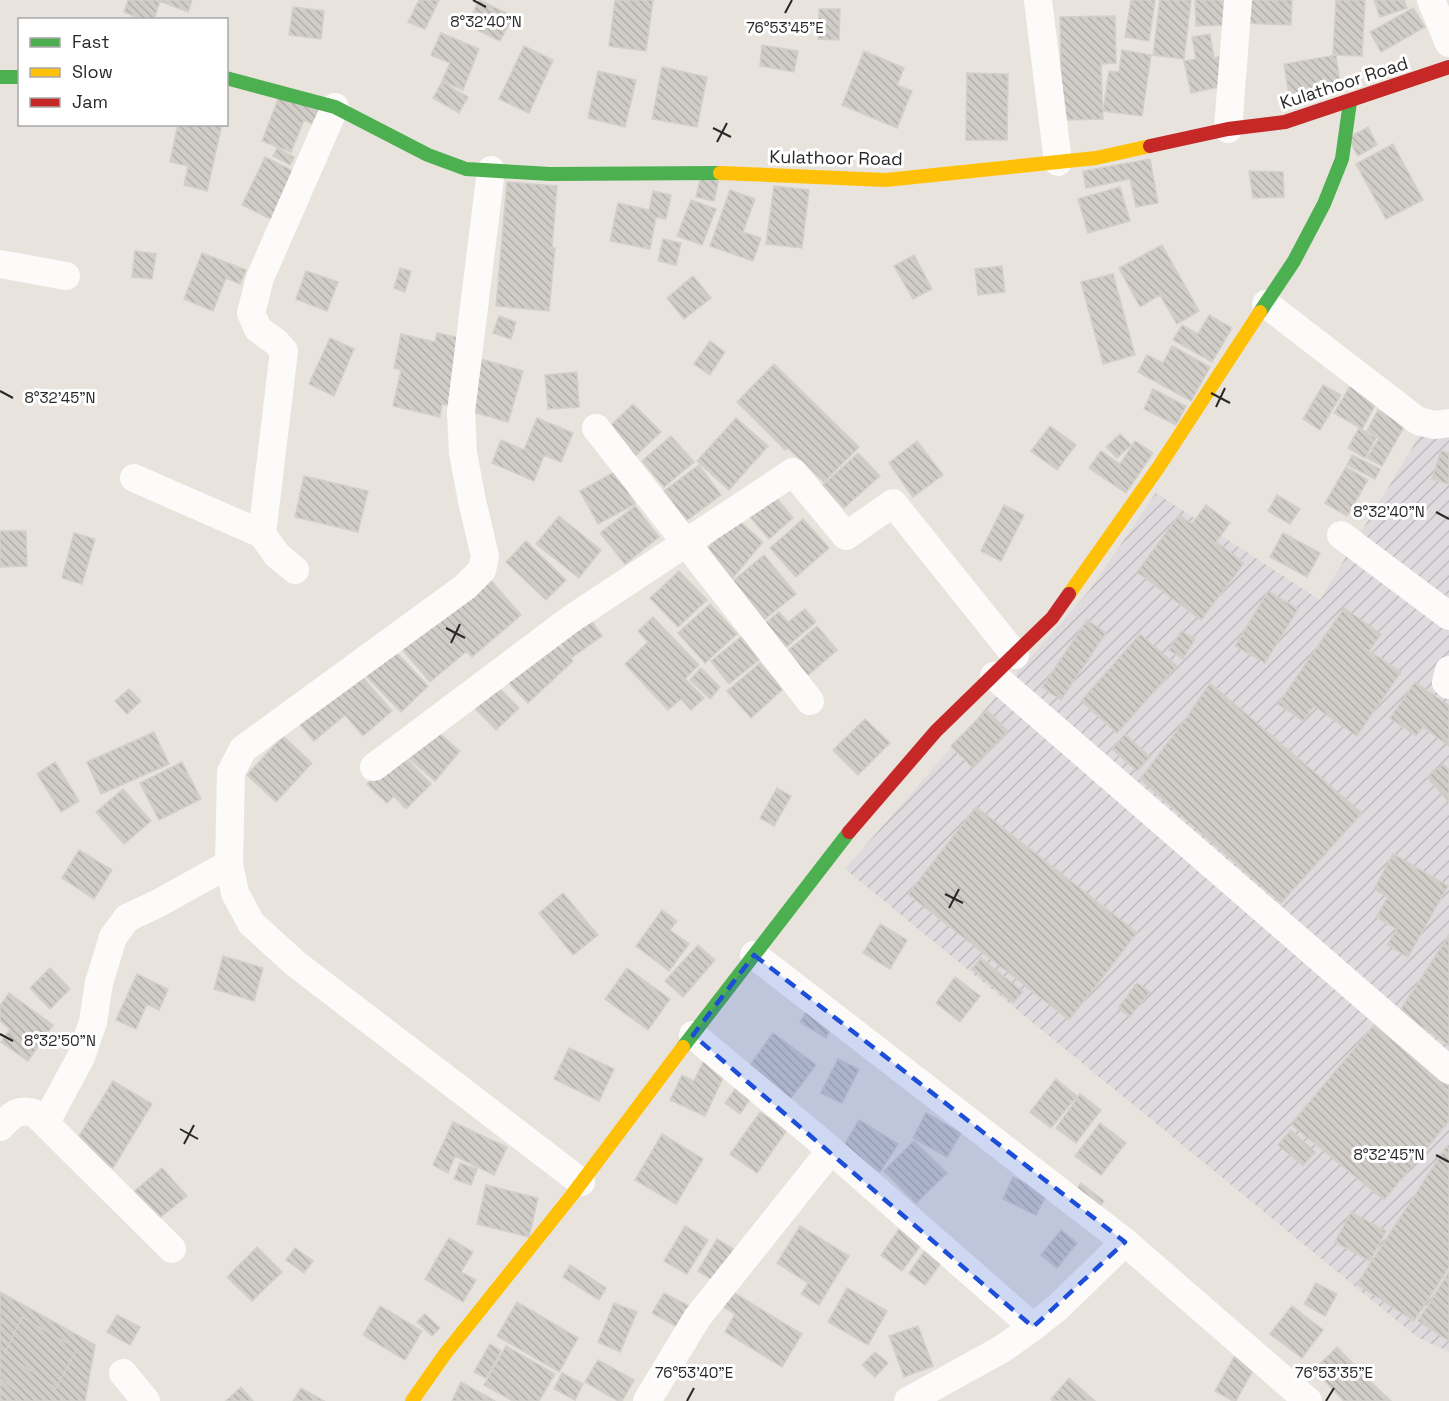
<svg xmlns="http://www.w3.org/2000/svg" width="1449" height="1401" font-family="'Space Grotesk',sans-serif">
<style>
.industrial{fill:url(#industrial-furrows)}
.building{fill:url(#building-back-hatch);stroke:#d3cfc9;stroke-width:1.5}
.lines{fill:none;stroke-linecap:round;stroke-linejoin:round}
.street{stroke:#fcfbfa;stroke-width:28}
.fast{stroke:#4caf50;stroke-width:14}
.slow{stroke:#ffc107;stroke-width:14}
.jam{stroke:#c62828;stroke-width:14}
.marked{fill:#1d4ed8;fill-opacity:0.2;stroke:#1d4ed8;stroke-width:4.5;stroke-dasharray:12 8;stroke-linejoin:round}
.ticks{fill:none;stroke:#282828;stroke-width:2}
.labels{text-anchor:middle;stroke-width:6;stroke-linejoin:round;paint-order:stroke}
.street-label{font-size:18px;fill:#282828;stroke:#fff}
.ticks-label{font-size:15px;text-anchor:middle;fill:#282828;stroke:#fff;stroke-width:6;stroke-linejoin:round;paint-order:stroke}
</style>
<defs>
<pattern id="industrial-furrows" width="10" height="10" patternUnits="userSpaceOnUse" patternTransform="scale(1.5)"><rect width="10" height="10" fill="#dedadd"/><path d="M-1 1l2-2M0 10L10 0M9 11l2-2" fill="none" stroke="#bebbbe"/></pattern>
<pattern id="building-back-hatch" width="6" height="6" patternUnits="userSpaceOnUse" patternTransform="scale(1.5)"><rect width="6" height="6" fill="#d0cdc8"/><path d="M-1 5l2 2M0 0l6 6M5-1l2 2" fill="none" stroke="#b3b0ac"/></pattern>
</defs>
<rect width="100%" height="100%" fill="#e8e3dd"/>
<path class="industrial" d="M1449,432V1352L1417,1337L845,869L1089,591L1156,493L1320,600L1420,435Z"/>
<path class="building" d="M128,0H192L188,12L160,1L154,20H143L124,12Z
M419,0H439L425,29L408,22Z
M479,0L513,16L500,41L467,25Z
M615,0H653L646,51L609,46Z
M1131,0H1155L1149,41L1125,37Z
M1160,0H1191L1184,59L1153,55Z
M1195,0H1225L1226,25L1196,26Z
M1242,0H1292L1291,25L1241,23Z
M1336,0H1365L1362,56L1333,55Z
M1374,0H1404L1407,8L1380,17Z
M293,7L324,11L321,39L289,35Z
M1413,8L1425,27L1381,52L1370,32Z
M819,9H840L839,40L818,39Z
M1115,16L1116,63L1101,64L1103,119L1062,120L1060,17Z
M441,33L479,49L463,90L442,81L450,63L431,55Z
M1210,34L1214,58L1222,56L1228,85L1191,93L1184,61L1196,59L1192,37Z
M762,45L798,51L794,72L760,66Z
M524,46L553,60L529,113L499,99Z
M1122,50L1151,55L1142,116L1103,111L1109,71L1119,72Z
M864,51L904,68L897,85L912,91L897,128L842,105Z
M1336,55L1341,88L1289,96L1284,64Z
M662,67L707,77L697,127L652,119Z
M598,71L636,80L625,127L588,118Z
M967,73L1008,74L1007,140H966Z
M442,82L468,97L459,113L433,98Z
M280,94L324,112L318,126L304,120L291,152L262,141Z
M178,124H222L207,191L184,185L188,166L170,162Z
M1368,127L1377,145L1358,156L1348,138Z
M1393,144L1423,200L1386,219L1356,164Z
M277,148L294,157L290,165L273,156Z
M265,157L298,173L275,221L242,205Z
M1150,159L1158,203L1136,207L1130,179L1086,188L1083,171Z
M1249,171L1283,172L1284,197L1253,198Z
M701,175L719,179L714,201L696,197Z
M507,182L557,186L552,248H555L549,311L496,306Z
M774,186L809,190L802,248L766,244Z
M1120,187L1130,221L1088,233L1078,199Z
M730,190L755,199L743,232L761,238L753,261L710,246Z
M653,191L671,195L666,219L656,217L650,249L610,241L618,203L649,210Z
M691,200L716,209L702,245L677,236Z
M663,239L681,243L676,265L658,261Z
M1162,245L1199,311L1177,324L1160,295L1140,307L1119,268Z
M135,251L156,254L152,279L132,277Z
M202,253L246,270L240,284L226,278L213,311L184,299Z
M914,255L932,289L913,299L894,266Z
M1002,266L1005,292L978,295L975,269Z
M400,268L411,271L405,292L394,288Z
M306,271L338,282L327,311L296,299Z
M1113,274L1135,355L1103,364L1081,282Z
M693,276L711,298L684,319L667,298Z
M1209,315L1232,328L1212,362L1173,340L1182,325L1198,334Z
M499,316L516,322L511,339L493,333Z
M437,333L461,338L459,407L442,404L440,417L393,406L401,370L394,368L401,334L435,342Z
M330,338L354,349L334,396L309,384Z
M710,341L725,352L710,375L694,364Z
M1172,346L1210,367L1191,401L1138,372L1147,355L1163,363Z
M481,359L523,371L508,422L466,410Z
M774,364L859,447L824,482L788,448L785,450L737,402Z
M577,372L579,407L548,409L545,375Z
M1323,385L1341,395L1320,430L1303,419Z
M1350,386L1377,402L1362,429L1334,413Z
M1153,389L1186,406L1176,425L1144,409Z
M633,404L661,432L632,459L605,431Z
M1378,410L1405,425L1382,466L1367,458L1379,438L1367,431Z
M537,418L573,433L561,462L544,455L534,481L492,463L501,440L524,450Z
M736,418L768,446L729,490L697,461Z
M1050,426L1076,445L1057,470L1031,451Z
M1359,428L1376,438L1365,458L1348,448Z
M1120,434L1131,445L1117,458L1106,447Z
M671,436L694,462L664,487L642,461Z
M917,441L943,475L913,497L889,463Z
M1135,441L1153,453L1126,493L1089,468L1101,451L1120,464Z
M1441,451L1449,453V484L1432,479Z
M858,453L880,476L844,508L823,485Z
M1352,455L1380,469L1375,479L1347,465Z
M699,465L721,495L686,521L664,491Z
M1346,467L1368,480L1347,516L1325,503Z
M616,471L635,504L598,524L580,491Z
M304,476L368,491L358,532L295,517Z
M771,491L793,518L769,539L746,512Z
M1277,495L1300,509L1290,524L1268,511Z
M1004,505L1024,515L1001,561L981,551Z
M1206,505L1230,523L1216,542L1244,563L1201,620L1137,572L1179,515L1192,524Z
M635,506L659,537L625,564L600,533Z
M559,516L601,550L579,578L536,544Z
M735,517L763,542L732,579L703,554Z
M803,519L829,548L796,577L770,548Z
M0,531H26L27,566L0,567Z
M74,533L95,539L82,584L62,578Z
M1283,533L1320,553L1307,577L1270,557Z
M526,541L566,580L546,600L506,562Z
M764,555L796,594L760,623L728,585Z
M679,571L707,600L678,627L650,598Z
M486,575L521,615L472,657L467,651L430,682L401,648Z
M1268,591L1298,609L1265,663L1235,646Z
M710,604L737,634L705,663L678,633Z
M1344,608L1381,634L1369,651L1401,672L1357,736L1314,706L1303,721L1278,704Z
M805,609L816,622L784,649L763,625L779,612L788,622Z
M653,617L699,665L685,679L704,698L691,710L681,699L668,710L625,664L648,642L638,631Z
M590,619L602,636L571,658L559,641Z
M1087,620L1106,633L1061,700L1042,687Z
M817,626L837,650L806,677L785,653Z
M544,630L573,661L528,703L498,672Z
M1181,631L1195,639L1183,659L1169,650Z
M1140,634L1177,666L1117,733L1081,701Z
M741,637L759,660L729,684L711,661Z
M392,648L428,686L401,712L364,674Z
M760,663L783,689L751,718L727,691Z
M353,666L392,711L363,736L345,715L314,741L293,716Z
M701,668L720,687L710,699L690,680Z
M487,676L519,708L496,730L465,698Z
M1415,682L1449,706V746L1423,727L1416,736L1390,718Z
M1210,683L1362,813L1281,903L1140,779L1185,720Z
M129,689L141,701L127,714L115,701Z
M987,710L1008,731L972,767L951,746Z
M865,719L890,743L858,775L833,750Z
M431,726L460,751L435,781L406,756Z
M154,732L169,764L101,794L87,762Z
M1125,734L1150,757L1137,771L1112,749Z
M283,736L312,763L276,802L247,775Z
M400,752L431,784L406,809L394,796L387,803L367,784Z
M55,762L79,801L61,812L37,774Z
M182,762L201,799L159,820L140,783Z
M1443,764L1449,770V802L1427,777Z
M777,788L791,796L774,826L760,818Z
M123,789L151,821L124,844L96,812Z
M976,807L1137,933L1069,1020L908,894Z
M79,850L112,870L94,899L62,878Z
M1393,854L1448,886L1408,957L1387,945L1397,929L1376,917L1388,897L1374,889Z
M563,893L598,935L573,955L539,913Z
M662,910L677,921L670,930L689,944L669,971L636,946Z
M880,924L907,940L890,969L863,953Z
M1449,935V1045L1399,1012Z
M698,945L715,960L683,997L665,981Z
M223,956L263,968L254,1001L214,989Z
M981,958L1023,992L1013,1003L972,969Z
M50,968L70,989L50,1009L30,988Z
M627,968L670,999L648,1030L605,999Z
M137,974L168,989L159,1010L147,1004L136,1029L116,1020Z
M955,977L980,996L960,1022L936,1003Z
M1137,983L1150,992L1130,1017L1118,1008Z
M9,993L53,1025L28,1061L1,1042L10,1029L0,1021V1006Z
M813,1000L839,1015L826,1038L800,1022Z
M1374,1025L1449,1087V1121L1384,1200L1291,1124Z
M773,1033L816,1065L787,1103L745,1072Z
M569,1048L614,1069L599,1101L554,1079Z
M706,1056L728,1067L705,1116L670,1100L682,1075L694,1081Z
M838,1059L859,1069L842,1103L821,1093Z
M1056,1079L1077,1096L1051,1128L1030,1112Z
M113,1081L152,1104L113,1168L74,1144Z
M738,1085L753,1095L740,1114L725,1103Z
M1080,1094L1101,1110L1076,1143L1056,1128Z
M760,1112L787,1130L757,1173L730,1154Z
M926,1113L961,1133L947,1157L913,1138Z
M859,1120L898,1144L880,1172L842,1149Z
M453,1122L507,1147L494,1175L455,1156L448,1173L433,1165Z
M1100,1123L1126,1143L1101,1175L1075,1156Z
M1291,1130L1315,1152L1303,1166L1278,1145Z
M662,1134L703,1159L676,1204L635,1180Z
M914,1141L947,1173L916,1203L884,1171Z
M1446,1147L1449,1149V1267L1414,1321L1357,1284Z
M460,1163L477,1169L471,1185L454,1179Z
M162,1168L187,1196L157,1220L133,1192Z
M1013,1177L1047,1194L1036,1215L1003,1199Z
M1081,1183L1104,1201L1093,1215L1070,1198Z
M486,1185L538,1198L529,1237L477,1224Z
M1351,1212L1386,1231L1370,1261L1335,1242Z
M685,1226L708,1240L687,1274L664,1261Z
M800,1226L849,1256L819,1305L801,1294L808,1283L777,1263Z
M899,1229L921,1245L902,1271L881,1255Z
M1061,1230L1077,1243L1057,1268L1041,1255Z
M449,1238L473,1252L461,1272L476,1280L463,1302L425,1279Z
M717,1239L735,1250L716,1282L698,1271Z
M930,1243L947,1255L925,1285L909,1273Z
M257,1247L282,1272L252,1301L227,1277Z
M295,1248L313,1261L304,1273L286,1260Z
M570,1265L606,1288L599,1300L563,1277Z
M1449,1272V1341L1418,1321Z
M1316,1283L1337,1294L1325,1316L1304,1304Z
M726,1288L802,1334L782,1367L725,1332L735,1314L717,1303Z
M847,1288L887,1311L868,1345L828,1322Z
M0,1292L95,1345L85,1401H0Z
M664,1293L693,1308L681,1329L652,1313Z
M517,1302L578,1338L559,1372L497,1336Z
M614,1303L637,1312L620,1352L598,1342Z
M380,1306L422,1331L405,1360L363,1335Z
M1292,1306L1323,1330L1302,1358L1270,1334Z
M425,1314L440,1328L432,1336L417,1322Z
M117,1315L140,1327L130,1345L107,1332Z
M22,1317L77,1349L56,1388L5,1353Z
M918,1326L933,1366L904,1377L889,1336Z
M490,1344L501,1351L486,1378L474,1372Z
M506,1346L555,1374L539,1401H513L484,1385Z
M1337,1347L1369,1380L1391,1401H1344L1314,1370Z
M875,1352L888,1363L875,1377L862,1365Z
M1237,1352L1257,1363L1236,1401H1233L1215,1391Z
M598,1360L634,1380L622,1401H618L585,1382Z
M562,1373L583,1384L575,1400L554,1389Z
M0,1378L29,1401H0Z
M1069,1378L1095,1401H1053L1051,1399Z
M461,1382L495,1401H452Z
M241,1387L253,1401H226Z
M301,1388L324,1401H293Z"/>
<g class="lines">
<path class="street" d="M1038,0L1058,162
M1431,0L1449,43
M1228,129L1238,0
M491,170L461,412L463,453L472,501L485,556L482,570L465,587L243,749L231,772L229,864L235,893L251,923L296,964L581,1182
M0,264L66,276
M1266,304L1418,421L1435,425L1449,423
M596,428L810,701
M134,478L262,534
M1341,535L1449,616
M295,570L277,555L262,534L284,351L276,342L258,329L251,313L260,278L335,107
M1449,670L1446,682L1449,685
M994,676L1449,1070
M374,767L571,619L793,472L846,536L893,503L1015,655
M754,955L1125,1242L1308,1401
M693,1035L831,1150L1033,1327L1058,1307L1125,1242
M46,1122L81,1057L93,1022L99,983L113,937L127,918L157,904L229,864
M0,1127C12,1115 19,1107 36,1114L172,1249
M123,1373L146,1401
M647,1401L697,1318L831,1150
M908,1401L1002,1349L1033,1327"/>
<path class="fast" d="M0,77H20
M226,78L335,107L428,155L466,169L550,174L720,173
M1260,312L1294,261L1324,204L1342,159L1350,102
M683,1047L849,832"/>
<path class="slow" d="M720,173L886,180L1096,158L1150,146
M1069,594L1158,468L1260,312
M412,1401L445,1354L572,1195L683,1047"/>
<path class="jam" d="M1150,146L1228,129L1285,122L1449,67
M849,832L936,731L1052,618L1069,594"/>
</g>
<path class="marked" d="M754,955L1125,1242L1033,1327L693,1035Z"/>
<path class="ticks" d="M473,0L486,7M785,13L792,0M713,128L731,137M717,142L727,123M0,391L13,398M1211,393L1230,403M1216,407L1225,388M1436,512L1449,519M446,628L465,638M451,643L460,624M945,894L963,903M949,908L959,889M0,1034L13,1041M180,1129L198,1139M184,1144L194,1125M1436,1155L1449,1162M687,1401L694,1388M1326,1401L1334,1388"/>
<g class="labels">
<g class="street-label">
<text transform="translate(1344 83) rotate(-18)" y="6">Kulathoor Road</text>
<text transform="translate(836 158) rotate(1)" y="6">Kulathoor Road</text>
</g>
</g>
<g class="ticks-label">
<text x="486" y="27">8°32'40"N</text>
<text x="785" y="33">76°53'45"E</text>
<text x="60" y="403">8°32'45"N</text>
<text x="1389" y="517">8°32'40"N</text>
<text x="60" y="1046">8°32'50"N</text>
<text x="1389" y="1160">8°32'45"N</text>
<text x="694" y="1378">76°53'40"E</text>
<text x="1334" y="1378">76°53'35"E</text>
</g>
<rect x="18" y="18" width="210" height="108" fill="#ffffff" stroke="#a9a9a9" stroke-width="1.5"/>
<rect x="30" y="38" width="30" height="9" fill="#4caf50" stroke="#a9a9a9" stroke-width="1.5"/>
<text x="72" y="48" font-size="18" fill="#282828">Fast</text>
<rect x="30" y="68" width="30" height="9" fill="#ffc107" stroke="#a9a9a9" stroke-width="1.5"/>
<text x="72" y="78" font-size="18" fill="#282828">Slow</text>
<rect x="30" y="98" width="30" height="9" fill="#c62828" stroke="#a9a9a9" stroke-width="1.5"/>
<text x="72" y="108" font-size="18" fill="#282828">Jam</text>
</svg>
